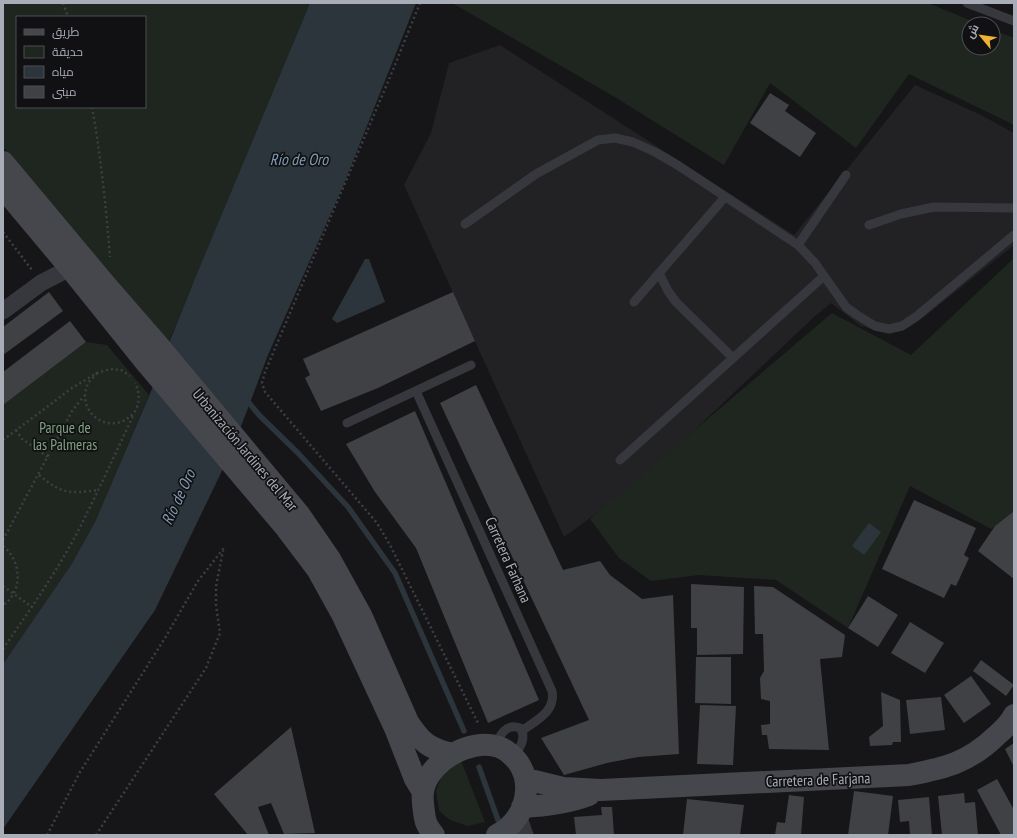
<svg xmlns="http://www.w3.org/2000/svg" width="1017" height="838" font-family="'PT Sans Narrow',Cairo,sans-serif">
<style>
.built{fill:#222225}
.green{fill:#1e261f;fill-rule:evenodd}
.water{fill:#2c353c}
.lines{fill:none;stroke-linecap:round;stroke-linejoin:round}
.stream{stroke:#2c353c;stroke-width:5.5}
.building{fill:#404145}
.path{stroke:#3d3f44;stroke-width:2.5;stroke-dasharray:2 3;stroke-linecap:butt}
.lane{stroke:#37383d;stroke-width:9}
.street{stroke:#37383d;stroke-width:17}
.secondary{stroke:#45474d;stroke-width:22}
.labels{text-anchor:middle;stroke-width:3.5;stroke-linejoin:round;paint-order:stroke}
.park-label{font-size:15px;fill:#7fa381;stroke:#111113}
.street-label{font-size:15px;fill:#a8adb8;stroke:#111113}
.water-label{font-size:16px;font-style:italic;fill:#7f9bb3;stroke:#111113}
</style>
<rect width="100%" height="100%" fill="#161618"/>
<path class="built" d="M500,45L794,235L915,85L981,115L1014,133V245L924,317L910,327L897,331L883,332L861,326L831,303L814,317L683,441L604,508L564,537L404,185L431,133L449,63Z"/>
<path class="green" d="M3,3H310L167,346L3,147ZM17,17H145V107H17Z
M452,3H928L979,24H969V48H993V30L1014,38V125L909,74L856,148L770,83L724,165L613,96Z
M1014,258V511L991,529L910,486L848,628L776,580L699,575L651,581L619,558L590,519L832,313L911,355Z
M86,342L107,345L149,395L95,522L71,565L3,664V405Z
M460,758L485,822L468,826L450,820L439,811L436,791L444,770Z"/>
<path class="water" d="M310,3H416L343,186L268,355L232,450L155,610L3,829V664L71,565L95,522L152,389L160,365L196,276Z
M365,259H369L385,302L337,323L332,319Z
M869,523L881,532L864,555L852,546Z"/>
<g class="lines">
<path class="stream" d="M246,399L259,415L298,453L348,507L395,573L464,731
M479,767L498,820"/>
</g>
<path class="building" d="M770,93L789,105L785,111L816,133L800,157L750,123Z
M49,292L63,311L3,355V327Z
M453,292L475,341L378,388L321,411L305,378L310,375L303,359Z
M70,321L86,342L3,405V372Z
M476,385L563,570L600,561L610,575L642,599L673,595L679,754L638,757L607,763L564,775L541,738L589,720L440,403Z
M415,411L539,700L488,723L416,548L375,492L346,444Z
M914,500L976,528L964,555L969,558L956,586L951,584L944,598L882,569Z
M1014,511V579L978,551L995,526Z
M691,584L744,587L743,654L697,655V628H691Z
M754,586L773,587L845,635L842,657L820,659L829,750L769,749L767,735H762L761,725L770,724V701L761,699L760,678L764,671L763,634H755Z
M868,596L898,615L878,647L848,628Z
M910,622L944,643L925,673L891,653Z
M696,657H731V704L695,703Z
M981,660L1014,685L1006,696L973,671Z
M971,676L991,704L964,723L944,695Z
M881,692L900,700L901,742H893L892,745L870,746L869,737L883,726Z
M941,697L945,730L910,734L906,700Z
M700,705L736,706L733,765L697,764Z
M291,727L315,833L284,834L271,803L258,807L269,835H248L214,794Z
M1014,743V767L1005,749Z
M997,779L1014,810V835H1001L977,790Z
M854,791L893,796L888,835H848Z
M964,793L965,803L975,802L978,835H942L938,796Z
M789,795L804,797L801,835H775L777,822L785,823Z
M929,797L932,835H910L909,821L900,822L898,800Z
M687,799L744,805L740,835H683Z
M601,807H612L614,835H576L574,817L602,815Z"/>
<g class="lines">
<path class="path" d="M63,3L68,17
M420,3L390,77L265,372L262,383L265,392L377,523L390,545L479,725
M92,107C101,157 106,207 110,257
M3,232L32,270
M97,373C95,376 91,379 89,382C75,406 101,433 125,420C130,417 135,413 137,407C140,398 139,391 135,383
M16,430L22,439L48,457
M3,440L72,388L97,373L110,369L121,370L130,376
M39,475C62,494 69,494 98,490
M3,540L72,411L84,396
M3,546C21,560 24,591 3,605
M3,586L32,607
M3,649C29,611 56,573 77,533C97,494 115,454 134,414
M47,835L80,772L165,638L198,581L224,548
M96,835L206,668L220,633L216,605V586L223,551"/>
<path class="lane" d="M967,3L1014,21
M465,224L536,174L598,140L615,138L633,142L655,152L679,166L798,245L815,263L846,307L857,315L875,326L889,329L902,326L917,316L1014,235
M869,225L901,214L934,207L1014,208
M798,245L846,175
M659,273L668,291L676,302L733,358
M634,302L725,197
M416,391L552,691C556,712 536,720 522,731
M347,423L471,365
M620,460L824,276
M498,746C498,735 507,723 520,728C527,738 520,748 513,757"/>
<path class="street" d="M3,311L41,283L70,268
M518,815L525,835"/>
<path class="secondary" d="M3,162L105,284L158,345L299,514L330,559L361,615L408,722C421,742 429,749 453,754
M3,188L70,268L148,365L286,528L317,569L343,616L395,728L415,779L423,792
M526,779L563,788L601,790L909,775C945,768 968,763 996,736C1003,730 1010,724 1014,715
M522,807C545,806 568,803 589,795
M434,835C424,823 425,819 423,804C423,800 422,796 423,792C427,762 471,737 499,747C507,750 513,756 518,762C524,771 527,780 526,791C525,810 514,826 497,835"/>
</g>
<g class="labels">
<g class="park-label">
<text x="65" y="433">Parque de<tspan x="65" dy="17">las Palmeras</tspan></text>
</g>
<g class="street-label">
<text transform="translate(245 450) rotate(50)" y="5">Urbanización Jardines del Mar</text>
<text transform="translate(508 560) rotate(66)" y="5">Carretera Farhana</text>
<text transform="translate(818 780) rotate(-2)" y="5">Carretera de Farjana</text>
</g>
<g class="water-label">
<text x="299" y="165">Río de Oro</text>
<text transform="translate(178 497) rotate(-65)" y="6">Río de Oro</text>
</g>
</g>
<rect width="1017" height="838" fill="none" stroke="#a8adb8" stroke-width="8"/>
<rect x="16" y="16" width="130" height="92" fill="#111113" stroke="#4d4f55"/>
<rect x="24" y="29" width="20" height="6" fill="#45474d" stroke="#4d4f55"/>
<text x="52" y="36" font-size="12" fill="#a8adb8">طريق</text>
<rect x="24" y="46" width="20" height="12" fill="#1e261f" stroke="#4d4f55"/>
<text x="52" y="56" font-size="12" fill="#a8adb8">حديقة</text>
<rect x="24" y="66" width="20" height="12" fill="#2c353c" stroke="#4d4f55"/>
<text x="52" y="76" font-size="12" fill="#a8adb8">مياه</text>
<rect x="24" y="86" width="20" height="12" fill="#404145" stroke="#4d4f55"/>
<text x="52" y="96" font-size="12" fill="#a8adb8">مبنى</text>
<g transform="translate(981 36) rotate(299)"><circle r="19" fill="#111113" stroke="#4d4f55"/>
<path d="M0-3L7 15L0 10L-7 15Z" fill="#f2b134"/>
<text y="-6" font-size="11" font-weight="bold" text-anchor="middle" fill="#a8adb8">ش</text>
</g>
</svg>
